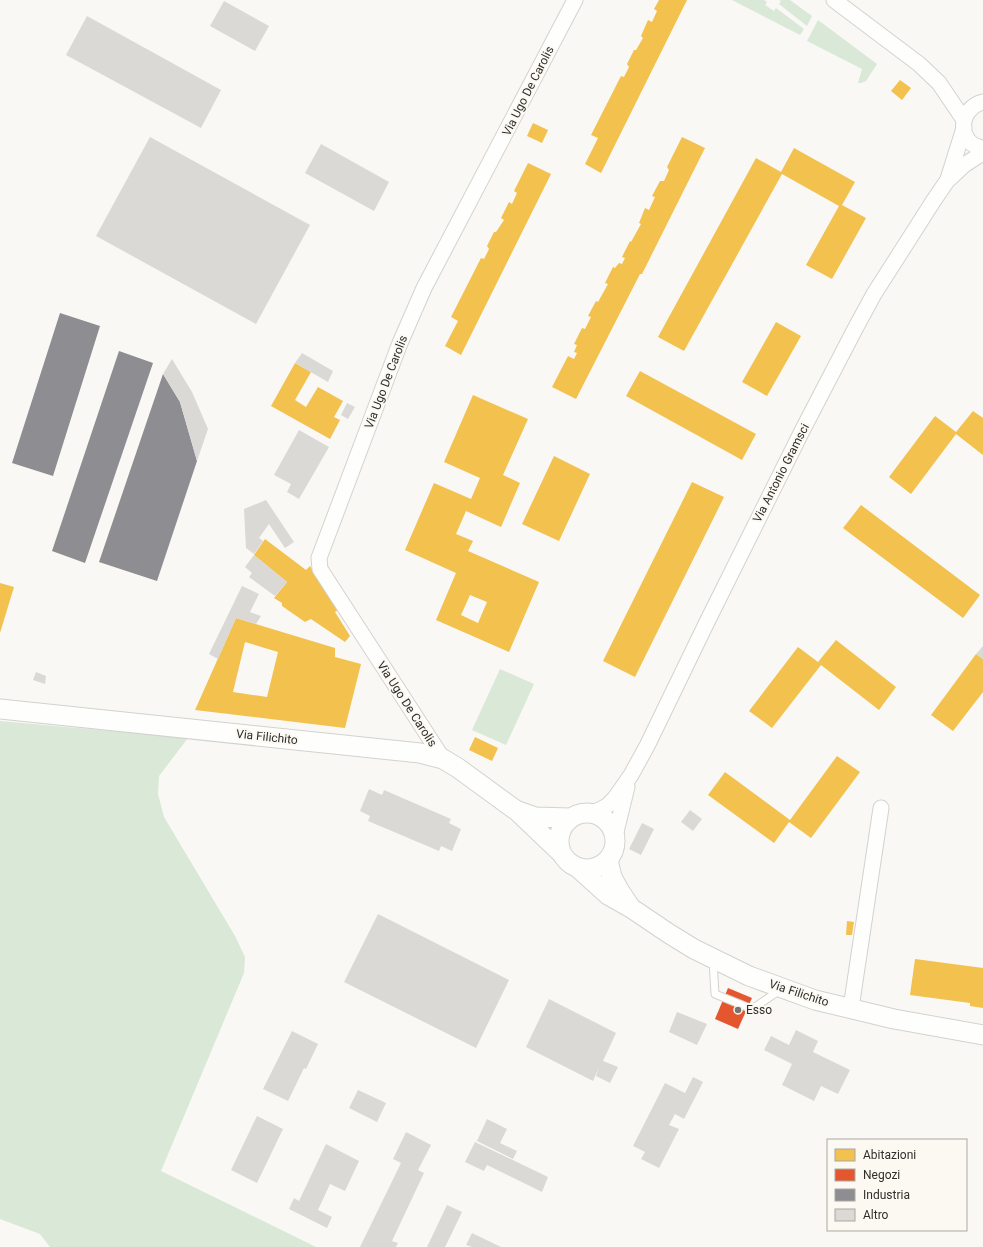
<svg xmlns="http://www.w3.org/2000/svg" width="983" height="1247" font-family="Roboto,sans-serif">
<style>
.green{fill:#d9e8d7}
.homes{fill:#f2c14e;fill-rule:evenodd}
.shops{fill:#e4572e}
.industry{fill:#8d8d92}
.building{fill:#dbd9d6}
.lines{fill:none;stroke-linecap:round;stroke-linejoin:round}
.service-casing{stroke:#d2d2cf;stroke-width:9}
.minor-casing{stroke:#d2d2cf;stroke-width:17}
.tertiary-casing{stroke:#d2d2cf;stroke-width:21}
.service{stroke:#fefefd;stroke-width:7}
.minor{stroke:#fefefd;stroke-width:15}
.tertiary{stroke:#fefefd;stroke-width:19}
.poi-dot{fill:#767571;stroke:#fbf9f2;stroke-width:1.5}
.labels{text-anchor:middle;stroke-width:4;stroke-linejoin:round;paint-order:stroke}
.street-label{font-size:12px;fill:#2f2e2b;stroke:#fbf9f2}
.poi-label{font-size:12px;fill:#2f2e2b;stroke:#fbf9f2;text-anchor:start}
</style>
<rect width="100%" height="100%" fill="#f9f8f4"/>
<path class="green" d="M732,0H764L767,2L765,5L774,11L776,8L804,29L800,35Z
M779,0H790L812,16L807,26L779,4L781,1Z
M818,20L877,64L866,81L861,83H858L862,69L807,41Z
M500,669L534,684L506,745L472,730Z
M0,721L188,738L159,776L158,794L164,817L235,936L245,957L244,973L161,1171L316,1247H50L40,1234L0,1219Z"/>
<path class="homes" d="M659,0H687L601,173L585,164L598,138L591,135L621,76L624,77L629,67L627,64L634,50H636L643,38L641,36L648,20L652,22L657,11L654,9Z
M900,80L911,88L902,100L891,91Z
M533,123L548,130L542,143L527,136Z
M682,137L705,148L642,274H640L576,399L552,387L568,356L574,359L577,353L574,352L577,345L574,344L582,328L585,329L591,317L588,316L596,301L598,302L608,284L605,283L613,267L615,268L619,263L622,264L625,258L622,257L630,241L631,242L641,224L639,223L645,208L649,210L655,197L652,196L660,181H664L669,170L667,167Z
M794,148L855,182L842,205L866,218L832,279L806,265L839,206L782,174L684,351L658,337L756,158L781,172Z
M528,163L551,174L461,355L445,346L458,321L451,317L481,258L484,259L489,249L487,246L494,232H496L504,220L501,218L509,202L512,204L517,193L514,191Z
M776,322L801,336L767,396L742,382Z
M295,363L311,372L295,400L306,407L318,387L343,401L334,417L340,420L330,439L271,406Z
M640,371L756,434L742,460L626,396Z
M473,395L528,419L503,475L520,483L501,527L466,511L456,534L473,541L468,551L539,582L509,652L436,620L456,573L405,550L434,483L471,499L480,478L444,462ZM470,595L487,602L478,623L461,615Z
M973,411L983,418V455L956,434L911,494L889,477L935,416L956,432Z
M554,456L590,474L559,541L522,524Z
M692,482L724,497L635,677L603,661Z
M861,505L980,595L963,618L843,528Z
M265,539L306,570L310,566L338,610L335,612L350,636L345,642L311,619L305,622L282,606V603L274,598L287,582L254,555Z
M0,583L14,587L0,633Z
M236,618L335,648V657L361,664L345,728L195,710ZM245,642L278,652L267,697L233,692Z
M836,640L896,687L879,710L821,665L772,728L749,711L798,647L818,662Z
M976,654L983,659V692L953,731L931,715Z
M475,737L498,748L492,761L469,750Z
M837,756L860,772L811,838L789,822L774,843L708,795L725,772L790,820Z
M847,921L854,922L852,935H846Z
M915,959L983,968V1008L970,1006V1003L910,995Z"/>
<path class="shops" d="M728,988L752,998L738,1029L715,1019Z"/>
<path class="industry" d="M60,313L100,326L53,476L12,463Z
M119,351L153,363L85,563L52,551Z
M163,374L180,402L197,461L157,581L99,562Z"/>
<path class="building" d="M224,1L269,26L255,51L210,26Z
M87,16L221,90L201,128L66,55Z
M150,137L310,225L256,324L96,236Z
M321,144L389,182L374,211L305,173Z
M302,353L333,371L328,382L295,363Z
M172,359L192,392L208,429L197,461L180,402L163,374Z
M347,403L355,407L348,419L341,415Z
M299,430L329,447L299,499L287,492L291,484L274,475Z
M266,500L294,542L285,548L269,524L259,538L263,541L254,554L246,548L244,509Z
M254,555L287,582L275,596L249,577L252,573L245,567Z
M242,586L259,594L250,612L261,616L256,624L236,618L218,659L209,654Z
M983,646V659L976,654Z
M36,672L46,676L45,684L33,680Z
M369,789L382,795L384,790L451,819L449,823L461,829L452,851L441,846L439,851L368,821L370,816L360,811Z
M690,810L702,819L693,831L681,822Z
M642,823L654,829L641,855L629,849Z
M378,914L509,980L476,1048L344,982Z
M549,999L616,1033L603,1061L618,1067L610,1083L596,1076L599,1067L593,1081L526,1047Z
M677,1012L707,1024L697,1045L669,1032Z
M796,1030L818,1041L813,1052L850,1070L838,1094L821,1086L814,1101L782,1085L792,1064L764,1050L771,1036L789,1045Z
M292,1031L318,1044L306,1069L304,1068L288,1101L263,1089Z
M693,1077L703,1082L684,1119L675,1114L669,1125L679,1129L659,1168L641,1159L645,1152L633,1146L665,1083L685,1093Z
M358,1090L386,1103L377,1122L349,1108Z
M257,1116L283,1129L257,1183L231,1170Z
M487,1119L507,1129L500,1143L517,1151L513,1159L477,1141Z
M406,1132L431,1145L418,1170L424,1173L392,1241L398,1243L396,1247H360L401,1163L393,1159Z
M475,1142L548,1177L542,1192L487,1165L484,1171L465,1162Z
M326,1144L359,1161L345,1191L330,1184L318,1210L332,1217L327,1228L289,1209L294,1198L299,1201Z
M447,1205L462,1212L450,1237L445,1247H427Z
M472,1233L501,1247H472L466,1245Z"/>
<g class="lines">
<defs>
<path id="service" d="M713,960L715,994L752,1009L780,990"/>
<path id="minor" d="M834,0L919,64L939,83L964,120
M983,102C958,108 956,144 983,148
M948,179L964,128
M443,759L320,569L319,558L400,343L424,288L575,0
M593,813L607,806L615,798L631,775L647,746L706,624L802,431L855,329L874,294L934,200L947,181L964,165L983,153
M615,836L627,787
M851,1008L881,808"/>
<path id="tertiary" d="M0,709L420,753L443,759L458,768L517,811L561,853
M518,811L535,817L570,818
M559 841a28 28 0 1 1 56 0a28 28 0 1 1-56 0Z
M608,860L612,877L619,890L629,905
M578,868L608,895L631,908L668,933L694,949L749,976L815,1000L894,1019L983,1035"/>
</defs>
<use href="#service" class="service-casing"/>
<use href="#minor" class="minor-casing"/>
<use href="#tertiary" class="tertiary-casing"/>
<use href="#service" class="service"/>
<use href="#minor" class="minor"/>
<use href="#tertiary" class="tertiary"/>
</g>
<circle class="poi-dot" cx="738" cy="1010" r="4"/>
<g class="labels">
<g class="street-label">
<text transform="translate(528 91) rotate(-63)" y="4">Via Ugo De Carolis</text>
<text transform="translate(386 382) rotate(-69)" y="4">Via Ugo De Carolis</text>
<text transform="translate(781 473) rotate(-63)" y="4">Via Antonio Gramsci</text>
<text transform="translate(407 704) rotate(57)" y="4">Via Ugo De Carolis</text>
<text transform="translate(267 737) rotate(6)" y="4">Via Filichito</text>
<text transform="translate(799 993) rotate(18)" y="4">Via Filichito</text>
</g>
<g class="poi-label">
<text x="746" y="1014">Esso</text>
</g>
</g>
<rect x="827" y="1139" width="140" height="92" fill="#fbf9f2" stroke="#a9a8a2"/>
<rect x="835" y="1149" width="20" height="12" fill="#f2c14e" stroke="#a9a8a2"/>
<text x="863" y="1159" font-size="12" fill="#2f2e2b">Abitazioni</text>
<rect x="835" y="1169" width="20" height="12" fill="#e4572e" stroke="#a9a8a2"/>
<text x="863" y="1179" font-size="12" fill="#2f2e2b">Negozi</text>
<rect x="835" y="1189" width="20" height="12" fill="#8d8d92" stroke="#a9a8a2"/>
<text x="863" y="1199" font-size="12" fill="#2f2e2b">Industria</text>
<rect x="835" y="1209" width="20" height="12" fill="#dbd9d6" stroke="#a9a8a2"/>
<text x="863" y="1219" font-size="12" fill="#2f2e2b">Altro</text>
</svg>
